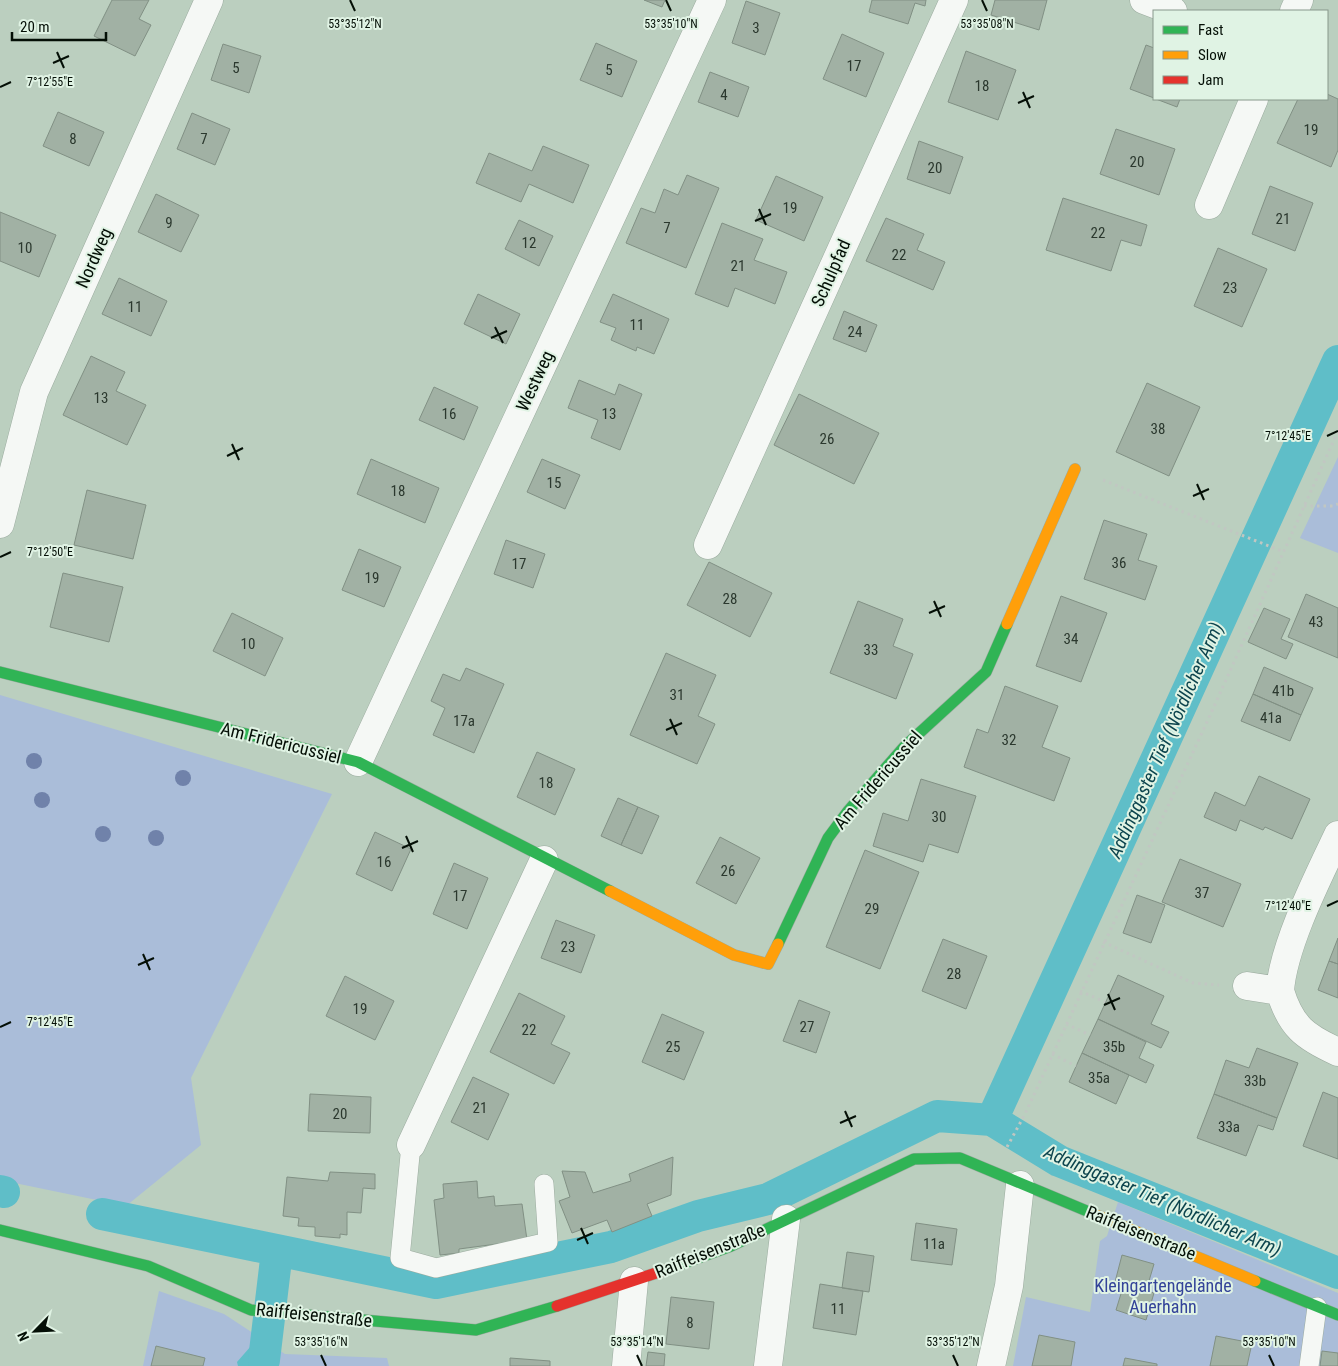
<svg xmlns="http://www.w3.org/2000/svg" width="1338" height="1366" font-family="'Roboto Condensed',sans-serif">
<style>
.green{fill:#aabdd9}
.water{fill:#5fbec8}
.lines{fill:none;stroke-linecap:round;stroke-linejoin:round}
.canal{stroke:#5fbec8;stroke-width:32}
.building{fill:#a1b1a4;stroke:#819084}
.lane-casing{stroke:#9bab9f;stroke-width:20}
.street-casing{stroke:#9bab9f;stroke-width:29}
.fast-casing{stroke:#9bab9f;stroke-width:12}
.slow-casing{stroke:#9bab9f;stroke-width:12}
.jam-casing{stroke:#9bab9f;stroke-width:12}
.path{stroke:#c1c7c2;stroke-width:3;stroke-dasharray:2.5 4;stroke-linecap:butt}
.lane{stroke:#f5f8f5;stroke-width:19}
.street{stroke:#f5f8f5;stroke-width:28}
.fast{stroke:#30b455;stroke-width:11}
.slow{stroke:#ff9f0a;stroke-width:11}
.jam{stroke:#e5322d;stroke-width:11}
.tree{fill:#7082aa}
.ticks{fill:none;stroke:#040f06;stroke-width:2}
.labels{text-anchor:middle;stroke-width:4;stroke-linejoin:round;paint-order:stroke}
.number-label{font-size:15px;fill:#2b382e}
.street-label{font-size:18px;fill:#040f06;stroke:#e0f3e4}
.park-label{font-size:18px;fill:#334399;stroke:#e0f3e4}
.water-label{font-size:19px;font-style:italic;fill:#0d454e;stroke:#e0f3e4}
.ticks-label{font-size:12px;text-anchor:middle;fill:#040f06;stroke:#e0f3e4;stroke-width:4;stroke-linejoin:round;paint-order:stroke}
</style>
<rect width="100%" height="100%" fill="#bbcfbf"/>
<path class="green" d="M1338,457V553L1300,538Z
M0,695L332,794L191,1078L201,1145L126,1206L0,1180Z
M1118,1202L1338,1293V1366H1013L1026,1297L1090,1312L1100,1241L1107,1236Z
M159,1291L224,1314L285,1354L387,1358L389,1366H143Z"/>
<path class="water" d="M269,1342L276,1353L277,1366H238L237,1362L251,1346Z"/>
<g class="lines">
<path class="canal" d="M1338,361L992,1120L1059,1161L1338,1273
M0,1191L4,1192
M102,1214L436,1283L611,1247L698,1216L768,1199L937,1116L992,1120
M264,1360L277,1251"/>
</g>
<path class="building" d="M112,0H149L139,19L151,25L135,56L94,36Z
M644,0H665L662,7Z
M872,0H926L925,6L915,3L908,24L869,12Z
M995,0H1047L1039,30L991,15Z
M746,1L780,13L765,55L732,43Z
M842,34L884,53L866,97L823,79Z
M596,43L637,61L622,97L580,80Z
M223,44L261,56L249,93L211,80Z
M1146,45L1154,48V98L1130,89Z
M966,51L1016,70L998,120L948,102Z
M710,72L749,87L738,117L698,102Z
M1327,94L1338,99V150L1331,167L1277,143L1298,99H1327Z
M1156,99H1180L1177,107Z
M58,112L104,132L89,166L43,146Z
M192,113L230,129L215,165L177,149Z
M1116,129L1175,149L1159,195L1100,174Z
M919,141L963,157L950,194L907,179Z
M543,146L589,165L573,203L529,184L521,202L476,183L489,153L532,171Z
M687,175L719,188L686,268L626,243L641,208L655,213L664,189L678,195Z
M776,176L823,197L804,241L756,220Z
M1270,186L1313,203L1295,251L1252,234Z
M156,194L199,215L181,252L138,232Z
M1063,198L1147,225L1141,246L1121,240L1111,271L1046,250Z
M0,212L56,235L39,277L0,261Z
M886,218L924,234L917,250L945,262L933,290L866,261Z
M519,220L553,236L539,266L505,249Z
M722,223L763,239L754,260L787,272L775,304L735,288L728,307L695,294Z
M1218,248L1267,269L1242,327L1194,306Z
M119,278L167,301L151,336L102,314Z
M478,294L520,314L506,344L464,324Z
M613,294L669,319L654,354L637,347L636,351L611,340L616,328L600,322Z
M844,311L877,325L866,352L833,339Z
M91,356L125,372L116,391L146,405L127,445L63,415Z
M579,380L615,395L619,384L642,394L620,450L591,438L598,420L568,408Z
M1147,383L1200,407L1169,476L1116,452Z
M434,387L478,407L464,440L419,420Z
M799,394L879,433L854,484L774,445Z
M371,459L439,488L425,523L357,494Z
M542,459L580,475L565,509L527,492Z
M87,490L146,505L133,559L74,545Z
M1104,520L1147,534L1138,560L1157,566L1145,600L1084,579Z
M506,540L545,554L533,588L494,574Z
M359,549L401,567L384,607L342,590Z
M709,562L772,593L750,637L687,605Z
M63,573L123,587L109,642L50,627Z
M1306,594L1338,608V658L1288,637Z
M1061,596L1107,613L1081,682L1036,666Z
M858,601L903,619L893,646L913,654L896,699L830,673Z
M1264,608L1290,619L1281,639L1293,644L1286,659L1248,642Z
M232,613L283,638L265,676L213,651Z
M666,653L716,675L698,716L715,724L697,764L630,735Z
M1264,667L1313,688L1301,715L1253,694Z
M466,668L504,684L474,753L433,735L445,708L431,701L443,674L460,681Z
M1005,686L1058,706L1042,747L1070,758L1054,801L964,767L977,729L988,733Z
M1253,694L1301,715L1290,741L1241,721Z
M537,752L575,769L555,815L517,797Z
M1259,776L1310,799L1292,839L1265,827L1263,830L1240,820L1236,831L1204,817L1215,792L1245,806Z
M921,779L976,796L958,853L929,844L923,862L873,846L883,813L908,821Z
M618,798L638,807L621,845L601,836Z
M638,807L659,816L642,854L621,845Z
M375,832L411,849L392,891L356,874Z
M720,837L760,858L736,904L696,883Z
M865,850L919,872L880,969L826,947Z
M1180,859L1241,884L1223,927L1162,902Z
M454,863L488,878L467,929L433,914Z
M1137,895L1165,905L1151,943L1123,933Z
M556,920L595,935L581,973L541,958Z
M1338,938V964L1329,961Z
M943,939L987,956L966,1009L922,991Z
M1329,961L1338,964V998L1318,990Z
M1118,975L1164,996L1151,1024L1169,1032L1161,1048L1098,1019Z
M345,976L394,1001L375,1040L326,1016Z
M519,993L565,1016L551,1044L570,1053L554,1084L490,1052Z
M799,1000L830,1012L816,1053L783,1041Z
M662,1014L704,1032L684,1080L642,1062Z
M1098,1019L1146,1042L1139,1058L1154,1065L1146,1083L1082,1053Z
M1257,1048L1298,1063L1277,1118L1214,1094L1226,1060L1249,1068Z
M1082,1053L1129,1075L1116,1104L1069,1082Z
M473,1077L509,1094L488,1140L451,1122Z
M1323,1092L1338,1098V1159L1303,1146Z
M310,1094L371,1097L370,1133L308,1131Z
M1214,1094L1277,1118L1273,1130L1258,1125L1246,1156L1197,1138Z
M673,1157L671,1195L647,1204L652,1216L612,1232L607,1220L572,1233L559,1201L570,1197L562,1171L585,1172L593,1193L631,1181L629,1174Z
M330,1172L375,1174V1189L363,1188L361,1213L347,1212V1235L340,1234V1238L315,1236V1227L298,1226L299,1218L283,1216L287,1177L328,1181Z
M477,1181L478,1198L494,1196L495,1206L522,1204L527,1240L459,1249V1253L440,1255L434,1200L444,1198L443,1184Z
M916,1223L957,1229L952,1265L911,1260Z
M847,1252L874,1256L869,1292L842,1288Z
M1122,1255L1154,1264L1146,1291L1115,1282Z
M820,1284L863,1291L856,1335L813,1328Z
M1124,1284L1154,1293L1146,1320L1116,1310Z
M671,1297L714,1302L709,1349L666,1344Z
M1039,1335L1075,1342L1071,1366H1032Z
M1216,1336L1252,1343L1247,1366H1210Z
M156,1346L205,1358L203,1366H151Z
M1322,1351L1338,1353V1366H1320Z
M648,1352L665,1354L664,1366H646Z
M510,1358L550,1361V1366H510Z
M1125,1358L1157,1364V1366H1123Z"/>
<g class="lines">
<defs>
<path id="lane" d="M411,1145L400,1258L436,1268L548,1242L544,1184
M1309,1366L1317,1307"/>
<path id="street" d="M1144,0L1173,11
M1294,11L1299,0
M1209,205L1254,99
M0,524L34,392L209,0
M708,545L954,0
M358,762L712,0
M1247,986L1280,991C1283,946 1318,877 1338,835
M1280,991C1291,1027 1305,1037 1338,1052
M411,1145L544,860
M626,1366L634,1281
M768,1366L786,1219
M991,1366L1009,1286L1020,1185"/>
<path id="fast" d="M0,672L358,762L610,891
M778,944L828,838L848,811L904,747L986,672L1007,624
M0,1230L148,1266L251,1310L476,1330L557,1306
M668,1269L731,1246L914,1159L960,1158L1094,1214
M1255,1281L1338,1315"/>
<path id="slow" d="M1007,624L1075,469
M610,891L734,955L768,964L778,944
M1094,1214L1255,1281"/>
<path id="jam" d="M557,1306L668,1269"/>
</defs>
<use href="#lane" class="lane-casing"/>
<use href="#street" class="street-casing"/>
<use href="#fast" class="fast-casing"/>
<use href="#slow" class="slow-casing"/>
<use href="#jam" class="jam-casing"/>
<path class="path" d="M1103,480L1284,552
M1304,506H1333L1338,504
M1103,942L1193,983L1219,985
M1080,991L1105,1002
M1066,1024L1090,1035
M1052,1054L1076,1066
M1007,1147L1025,1114L1207,722L1338,431"/>
<use href="#lane" class="lane"/>
<use href="#street" class="street"/>
<use href="#fast" class="fast"/>
<use href="#slow" class="slow"/>
<use href="#jam" class="jam"/>
</g>
<g class="tree">
<circle cx="34" cy="761" r="8"/>
<circle cx="183" cy="778" r="8"/>
<circle cx="42" cy="800" r="8"/>
<circle cx="103" cy="834" r="8"/>
<circle cx="156" cy="838" r="8"/>
</g>
<path class="ticks" d="M350,0L355,11M666,0L671,11M982,0L987,11M57,52L64,68M53,63L69,56M0,87L11,82M1023,92L1030,108M1018,103L1034,96M759,209L766,225M755,221L771,214M495,327L503,343M491,338L507,331M1327,436L1338,431M232,444L239,460M227,456L243,448M1197,484L1204,500M1193,496L1209,489M0,557L11,552M934,601L941,617M929,613L945,606M670,719L677,735M666,730L682,723M406,836L413,852M402,848L418,841M1327,906L1338,901M143,954L150,970M138,965L154,958M1108,994L1115,1010M1104,1005L1120,998M0,1027L11,1022M845,1111L852,1127M840,1123L856,1116M581,1228L588,1244M577,1240L593,1233M321,1355L326,1366M637,1355L642,1366M953,1355L958,1366M1269,1355L1274,1366"/>
<g class="labels">
<g class="number-label">
<text x="756" y="33">3</text>
<text x="854" y="71">17</text>
<text x="236" y="73">5</text>
<text x="609" y="75">5</text>
<text x="982" y="91">18</text>
<text x="724" y="100">4</text>
<text x="1311" y="135">19</text>
<text x="73" y="144">8</text>
<text x="204" y="144">7</text>
<text x="1137" y="167">20</text>
<text x="935" y="173">20</text>
<text x="790" y="213">19</text>
<text x="1283" y="224">21</text>
<text x="169" y="228">9</text>
<text x="667" y="233">7</text>
<text x="1098" y="238">22</text>
<text x="529" y="248">12</text>
<text x="25" y="253">10</text>
<text x="899" y="260">22</text>
<text x="738" y="271">21</text>
<text x="1230" y="293">23</text>
<text x="135" y="312">11</text>
<text x="637" y="330">11</text>
<text x="855" y="337">24</text>
<text x="101" y="403">13</text>
<text x="449" y="419">16</text>
<text x="609" y="419">13</text>
<text x="1158" y="434">38</text>
<text x="827" y="444">26</text>
<text x="554" y="488">15</text>
<text x="398" y="496">18</text>
<text x="1119" y="568">36</text>
<text x="519" y="569">17</text>
<text x="372" y="583">19</text>
<text x="730" y="604">28</text>
<text x="1316" y="627">43</text>
<text x="1071" y="644">34</text>
<text x="248" y="649">10</text>
<text x="871" y="655">33</text>
<text x="1283" y="696">41b</text>
<text x="677" y="700">31</text>
<text x="1271" y="723">41a</text>
<text x="464" y="726">17a</text>
<text x="1009" y="745">32</text>
<text x="546" y="788">18</text>
<text x="939" y="822">30</text>
<text x="384" y="867">16</text>
<text x="728" y="876">26</text>
<text x="1202" y="898">37</text>
<text x="460" y="901">17</text>
<text x="872" y="914">29</text>
<text x="568" y="952">23</text>
<text x="954" y="979">28</text>
<text x="360" y="1014">19</text>
<text x="807" y="1032">27</text>
<text x="529" y="1035">22</text>
<text x="673" y="1052">25</text>
<text x="1114" y="1052">35b</text>
<text x="1099" y="1083">35a</text>
<text x="1255" y="1086">33b</text>
<text x="480" y="1113">21</text>
<text x="340" y="1119">20</text>
<text x="1229" y="1132">33a</text>
<text x="934" y="1249">11a</text>
<text x="838" y="1314">11</text>
<text x="690" y="1328">8</text>
</g>
<g class="street-label">
<text transform="translate(94 258) rotate(-66)" y="6">Nordweg</text>
<text transform="translate(831 273) rotate(-66)" y="6">Schulpfad</text>
<text transform="translate(535 381) rotate(-65)" y="6">Westweg</text>
<text transform="translate(281 743) rotate(14)" y="6">Am Fridericussiel</text>
<text transform="translate(878 780) rotate(-49)" y="6">Am Fridericussiel</text>
<text transform="translate(1141 1233) rotate(22)" y="6">Raiffeisenstraße</text>
<text transform="translate(710 1251) rotate(-22)" y="6">Raiffeisenstraße</text>
<text transform="translate(314 1315) rotate(6)" y="6">Raiffeisenstraße</text>
</g>
<g class="park-label">
<text x="1163" y="1292">Kleingartengelände<tspan x="1163" dy="21">Auerhahn</tspan></text>
</g>
<g class="water-label">
<text transform="translate(1165 740) rotate(-66)" y="7">Addinggaster Tief (Nördlicher Arm)</text>
<text transform="translate(1163 1200) rotate(23)" y="7">Addinggaster Tief (Nördlicher Arm)</text>
</g>
</g>
<g class="ticks-label">
<text x="355" y="28">53°35'12"N</text>
<text x="671" y="28">53°35'10"N</text>
<text x="987" y="28">53°35'08"N</text>
<text x="50" y="86">7°12'55"E</text>
<text x="1288" y="440">7°12'45"E</text>
<text x="50" y="556">7°12'50"E</text>
<text x="1288" y="910">7°12'40"E</text>
<text x="50" y="1026">7°12'45"E</text>
<text x="321" y="1346">53°35'16"N</text>
<text x="637" y="1346">53°35'14"N</text>
<text x="953" y="1346">53°35'12"N</text>
<text x="1269" y="1346">53°35'10"N</text>
</g>
<rect x="1153" y="10" width="175" height="90" fill="#e0f3e4" stroke="#88988b"/>
<rect x="1163" y="26" width="25" height="8" fill="#30b455" stroke="#88988b"/>
<text x="1198" y="35" font-size="15" fill="#040f06">Fast</text>
<rect x="1163" y="51" width="25" height="8" fill="#ff9f0a" stroke="#88988b"/>
<text x="1198" y="60" font-size="15" fill="#040f06">Slow</text>
<rect x="1163" y="76" width="25" height="8" fill="#e5322d" stroke="#88988b"/>
<text x="1198" y="85" font-size="15" fill="#040f06">Jam</text>
<g transform="translate(35 1331) rotate(246)" stroke="#e0f3e4" stroke-width="4" paint-order="stroke">
<path d="M0-4L9 19L0 12L-9 19Z" fill="#040f06"/>
<text y="-8" font-size="14" font-weight="bold" text-anchor="middle" fill="#040f06">N</text>
</g>
<path d="M12 32v8h94v-8" fill="none" stroke="#040f06" stroke-width="2.5"/>
<text x="20" y="32" font-size="15" fill="#040f06" stroke="#e0f3e4" stroke-width="4" paint-order="stroke">20 m</text>
</svg>
